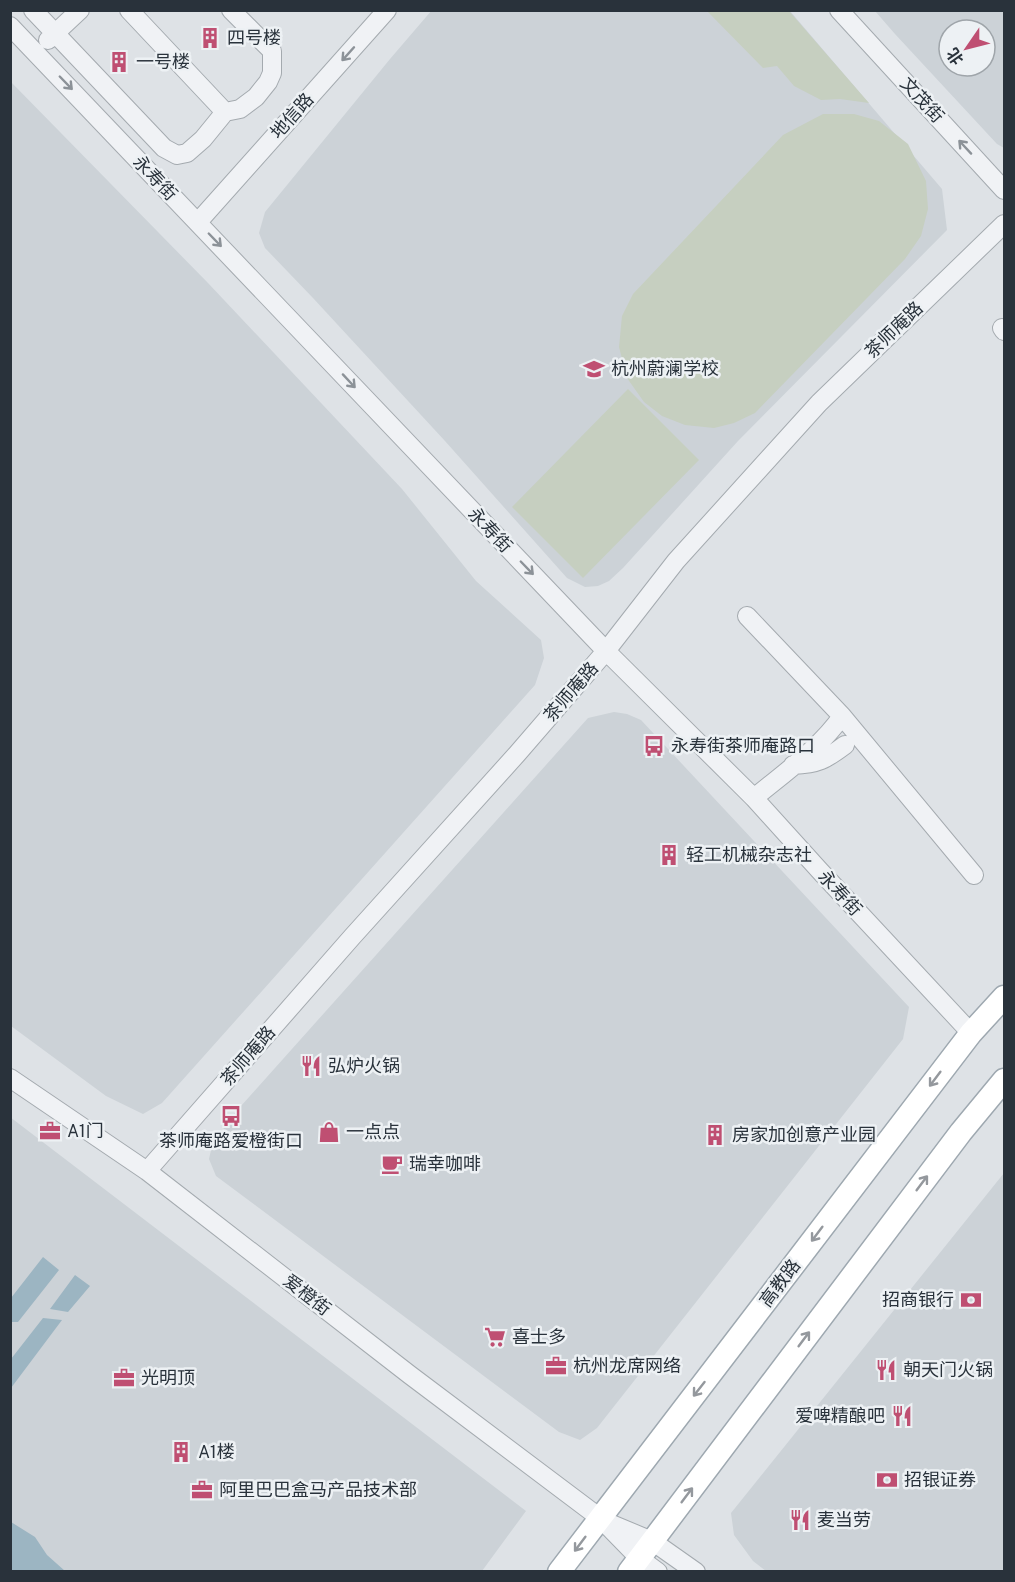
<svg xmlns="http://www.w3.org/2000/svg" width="1015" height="1582" font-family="Overpass,'Noto Sans SC',sans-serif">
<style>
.built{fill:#ccd2d7;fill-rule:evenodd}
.green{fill:#c6cfc0}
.water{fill:#9cb5c2}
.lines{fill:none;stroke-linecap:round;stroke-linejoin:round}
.minor-casing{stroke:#a4aaaf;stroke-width:20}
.major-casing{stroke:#9ea8b0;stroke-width:25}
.minor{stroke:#f0f2f5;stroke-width:18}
.major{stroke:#fff;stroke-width:22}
.oneway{stroke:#8c9298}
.oneway2{stroke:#94989d}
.labels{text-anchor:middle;stroke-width:5;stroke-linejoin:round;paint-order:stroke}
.poi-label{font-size:18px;fill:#29323b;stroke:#edf1f4;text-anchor:start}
.street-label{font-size:18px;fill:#29323b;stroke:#edf1f4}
</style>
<rect width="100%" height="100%" fill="#dee2e6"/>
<path class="built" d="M432,10L790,11L942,189L947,230L738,441L623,568L609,581L598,586L585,587L567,578L445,441L313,298L265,248L259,233L265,212L390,59Z
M875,11H1004V148L997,144L895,34ZM949,30H985V66H949Z
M11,82L208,283L402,489L476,581L541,640L544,658L535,685L162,1103L143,1114L106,1096L11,1026Z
M614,712L627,714L641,720L909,1007L903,1039L597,1428L580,1440L559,1432L216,1176L209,1159L212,1146L232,1116L588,718Z
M10,1117L526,1511L482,1571H11Z
M1004,1173V1571H766L753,1561L734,1535L731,1513Z"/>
<path class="green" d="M707,11H789L869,103L840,99L821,100L794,86L777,66L763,68Z
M823,114H854L879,121L908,144L926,181L928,209L921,236L905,259L755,413L734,423L714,428L685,425L662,416L644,402L627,378L619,347L622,316L633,294L783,135Z
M628,389L699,460L583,578L512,507Z"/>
<path class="water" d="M43,1257L59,1270L18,1322H11V1298Z
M75,1275L90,1286L68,1312L50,1309Z
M43,1318L62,1320L11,1388V1359Z
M11,1522L35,1537L47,1555L65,1571H11Z"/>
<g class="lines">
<defs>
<path id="minor" d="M33,10L164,148L177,155L187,153L203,139L225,112
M129,10L225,112L240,109L256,97L268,82L272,73V51L231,10
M839,10L1004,190
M10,26L606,651L754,798L820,871L971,1033
M48,40L80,10
M198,222L387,10
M1002,328L1004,331
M747,616L842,716
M793,765C818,764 825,760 845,745
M754,798C783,774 821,747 842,716L974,875
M10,1078L147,1171L410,1375L600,1518L639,1558L658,1572
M147,1171L352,937L517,754L606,651L676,561L819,403L1004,224
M609,1523L652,1541L696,1572"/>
<path id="major" d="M559,1572L971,1033L1004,997
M629,1572L961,1132L1004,1080"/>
</defs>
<use href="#minor" class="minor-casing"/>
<use href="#major" class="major-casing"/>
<use href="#minor" class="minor"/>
<use href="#major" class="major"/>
</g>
<defs><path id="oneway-shaft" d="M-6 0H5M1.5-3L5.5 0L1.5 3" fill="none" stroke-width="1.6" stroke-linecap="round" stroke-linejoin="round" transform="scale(1.5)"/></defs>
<g class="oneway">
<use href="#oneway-shaft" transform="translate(348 54) rotate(132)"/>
<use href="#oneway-shaft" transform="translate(66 83) rotate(46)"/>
<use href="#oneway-shaft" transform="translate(965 147) rotate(-133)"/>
<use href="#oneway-shaft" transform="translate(215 240) rotate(46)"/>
<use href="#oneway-shaft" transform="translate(349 381) rotate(47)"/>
<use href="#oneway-shaft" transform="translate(527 568) rotate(46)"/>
</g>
<g class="oneway2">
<use href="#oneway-shaft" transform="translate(935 1079) rotate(127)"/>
<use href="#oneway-shaft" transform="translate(922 1183) rotate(-53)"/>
<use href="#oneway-shaft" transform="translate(817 1234) rotate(127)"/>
<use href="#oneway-shaft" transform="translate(804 1339) rotate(-53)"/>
<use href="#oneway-shaft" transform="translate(699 1389) rotate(128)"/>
<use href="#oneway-shaft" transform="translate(687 1495) rotate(-53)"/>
<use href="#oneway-shaft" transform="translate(580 1544) rotate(127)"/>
</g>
<defs>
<symbol id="building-bare" viewBox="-9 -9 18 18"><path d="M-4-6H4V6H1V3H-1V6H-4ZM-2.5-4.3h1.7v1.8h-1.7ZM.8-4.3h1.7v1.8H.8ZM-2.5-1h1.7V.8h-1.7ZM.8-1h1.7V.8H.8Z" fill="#bf4f72" stroke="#edf1f4" stroke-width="2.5" paint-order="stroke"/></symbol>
<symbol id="school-bare" viewBox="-9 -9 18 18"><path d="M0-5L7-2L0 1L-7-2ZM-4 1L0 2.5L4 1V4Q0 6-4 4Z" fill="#bf4f72" stroke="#edf1f4" stroke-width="2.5" paint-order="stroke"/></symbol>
<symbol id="bus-bare" viewBox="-9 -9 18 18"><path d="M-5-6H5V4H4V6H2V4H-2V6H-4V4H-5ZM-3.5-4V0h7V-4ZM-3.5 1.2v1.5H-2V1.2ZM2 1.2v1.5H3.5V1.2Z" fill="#bf4f72" stroke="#edf1f4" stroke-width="2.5" paint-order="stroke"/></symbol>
<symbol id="restaurant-bare" viewBox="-9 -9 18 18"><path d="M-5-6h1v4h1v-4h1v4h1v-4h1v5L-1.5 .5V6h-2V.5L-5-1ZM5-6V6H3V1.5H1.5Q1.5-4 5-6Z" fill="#bf4f72" stroke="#edf1f4" stroke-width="2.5" paint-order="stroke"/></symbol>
<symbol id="office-bare" viewBox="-9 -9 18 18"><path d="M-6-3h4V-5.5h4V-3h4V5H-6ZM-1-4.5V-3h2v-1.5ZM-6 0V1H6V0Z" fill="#bf4f72" stroke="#edf1f4" stroke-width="2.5" paint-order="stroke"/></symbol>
<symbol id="shop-bare" viewBox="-9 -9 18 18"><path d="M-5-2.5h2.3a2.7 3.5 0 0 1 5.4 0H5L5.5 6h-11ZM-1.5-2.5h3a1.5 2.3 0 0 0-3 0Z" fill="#bf4f72" stroke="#edf1f4" stroke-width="2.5" paint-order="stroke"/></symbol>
<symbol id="cafe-bare" viewBox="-9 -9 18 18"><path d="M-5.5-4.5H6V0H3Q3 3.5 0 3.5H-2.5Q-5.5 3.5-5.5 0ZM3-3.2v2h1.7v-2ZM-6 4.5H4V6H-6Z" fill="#bf4f72" stroke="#edf1f4" stroke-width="2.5" paint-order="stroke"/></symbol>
<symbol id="bank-bare" viewBox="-9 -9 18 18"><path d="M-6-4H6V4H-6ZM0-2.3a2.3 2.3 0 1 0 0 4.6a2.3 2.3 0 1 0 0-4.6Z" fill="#bf4f72" stroke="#edf1f4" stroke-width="2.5" paint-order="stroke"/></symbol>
<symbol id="supermarket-bare" viewBox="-9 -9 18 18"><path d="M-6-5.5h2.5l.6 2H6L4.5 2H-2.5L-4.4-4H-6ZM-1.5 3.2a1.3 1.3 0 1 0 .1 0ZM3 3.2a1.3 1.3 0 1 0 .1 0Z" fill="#bf4f72" stroke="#edf1f4" stroke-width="2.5" paint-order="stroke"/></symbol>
</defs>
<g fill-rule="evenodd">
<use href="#building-bare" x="195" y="23" width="30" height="30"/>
<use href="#building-bare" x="104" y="47" width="30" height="30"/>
<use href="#school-bare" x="579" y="354" width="30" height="30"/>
<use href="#bus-bare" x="639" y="731" width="30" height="30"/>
<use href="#building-bare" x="654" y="840" width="30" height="30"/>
<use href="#restaurant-bare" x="296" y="1051" width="30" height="30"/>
<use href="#bus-bare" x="216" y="1101" width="30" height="30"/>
<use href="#office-bare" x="35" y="1116" width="30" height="30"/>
<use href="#shop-bare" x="314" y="1117" width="30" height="30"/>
<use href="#building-bare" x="700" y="1120" width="30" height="30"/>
<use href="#cafe-bare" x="377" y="1149" width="30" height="30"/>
<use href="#bank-bare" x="956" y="1285" width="30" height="30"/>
<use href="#supermarket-bare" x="480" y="1322" width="30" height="30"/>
<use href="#office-bare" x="541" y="1351" width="30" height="30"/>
<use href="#restaurant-bare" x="871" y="1355" width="30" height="30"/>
<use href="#office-bare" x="109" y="1363" width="30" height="30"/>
<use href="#restaurant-bare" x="887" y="1401" width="30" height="30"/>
<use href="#building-bare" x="166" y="1437" width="30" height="30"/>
<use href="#bank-bare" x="872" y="1465" width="30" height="30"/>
<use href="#office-bare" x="187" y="1475" width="30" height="30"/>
<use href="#restaurant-bare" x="785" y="1505" width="30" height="30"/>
</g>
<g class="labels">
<g class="poi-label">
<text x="227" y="44">四号楼</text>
<text x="136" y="68">一号楼</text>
<text x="611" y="375">杭州蔚澜学校</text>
<text x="671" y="752">永寿街茶师庵路口</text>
<text x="686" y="861">轻工机械杂志社</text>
<text x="328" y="1072">弘炉火锅</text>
<text x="67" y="1137">A1门</text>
<text x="346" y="1138">一点点</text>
<text x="732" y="1141">房家加创意产业园</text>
<text x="231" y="1147" text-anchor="middle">茶师庵路爱橙街口</text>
<text x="409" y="1170">瑞幸咖啡</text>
<text x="954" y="1306" text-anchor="end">招商银行</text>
<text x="512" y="1343">喜士多</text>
<text x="573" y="1372">杭州龙席网络</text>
<text x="903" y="1376">朝天门火锅</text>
<text x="141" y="1384">光明顶</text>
<text x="885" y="1422" text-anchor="end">爱啤精酿吧</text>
<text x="198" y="1458">A1楼</text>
<text x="904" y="1486">招银证券</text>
<text x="219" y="1496">阿里巴巴盒马产品技术部</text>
<text x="817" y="1526">麦当劳</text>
</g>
<g class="street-label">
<text transform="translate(922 100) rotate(47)" y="6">文茂街</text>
<text transform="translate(292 116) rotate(-48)" y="6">地信路</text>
<text transform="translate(155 178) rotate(46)" y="6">永寿街</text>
<text transform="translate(894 330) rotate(-44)" y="6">茶师庵路</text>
<text transform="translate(490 530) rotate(46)" y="6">永寿街</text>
<text transform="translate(571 692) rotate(-49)" y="6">茶师庵路</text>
<text transform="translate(840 893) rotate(47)" y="6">永寿街</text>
<text transform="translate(248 1056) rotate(-49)" y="6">茶师庵路</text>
<text transform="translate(780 1283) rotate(-53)" y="6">高教路</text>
<text transform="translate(307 1295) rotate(38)" y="6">爱橙街</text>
</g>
</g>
<rect width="1015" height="1582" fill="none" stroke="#29323b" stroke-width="24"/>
<g transform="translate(967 48) rotate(235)"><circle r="28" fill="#edf1f4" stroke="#9fa5aa" stroke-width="1.5"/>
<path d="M0-4.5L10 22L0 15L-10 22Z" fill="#bf4f72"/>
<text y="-9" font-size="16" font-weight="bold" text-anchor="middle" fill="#29323b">北</text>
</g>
</svg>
